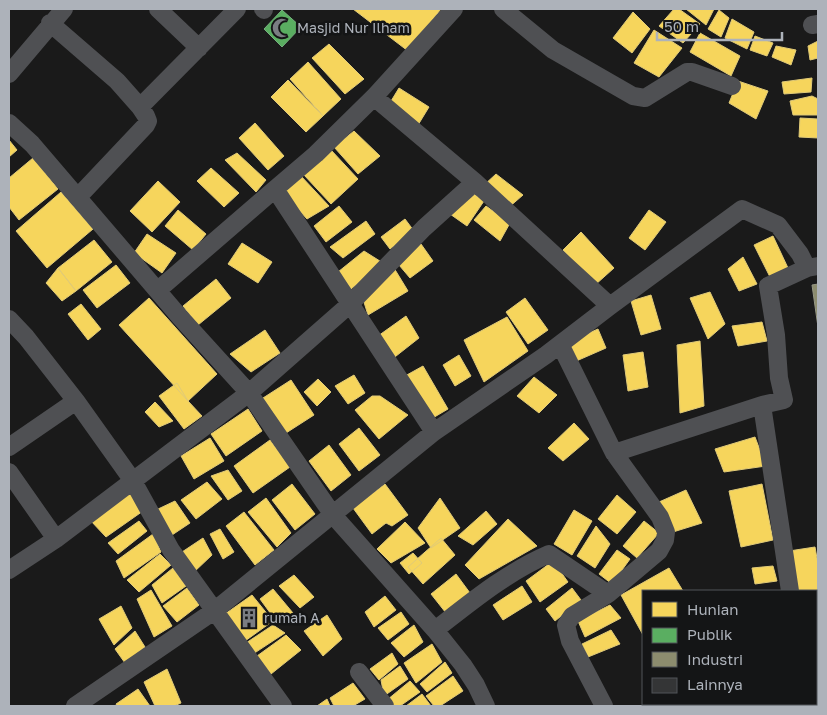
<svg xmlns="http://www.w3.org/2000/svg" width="827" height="715" font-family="'Golos Text',sans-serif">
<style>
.homes{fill:#f6d55c;stroke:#e0ca78}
.public{fill:#5aae61;stroke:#73af7c}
.industry{fill:#8c8c6e;stroke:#969785}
.building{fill:#343536;stroke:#434446}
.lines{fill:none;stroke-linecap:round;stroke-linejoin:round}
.minor{stroke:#4f5053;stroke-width:18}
.labels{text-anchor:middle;stroke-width:5;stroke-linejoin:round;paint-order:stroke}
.poi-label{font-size:14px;fill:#adb2ba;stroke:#141516;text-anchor:start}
</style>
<rect width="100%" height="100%" fill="#1a1a1a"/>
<path class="homes" d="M353,9H441L408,51Z
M674,9H679L700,24L683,43L659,26Z
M686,9H714L706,25Z
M719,10L729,18L721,37L708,29Z
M633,12L650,29L632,53L613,38Z
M732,19L754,32L747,49L725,38Z
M654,30L682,48L659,77L634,63Z
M700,33L740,56L731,76L690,52Z
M755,36L773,43L767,56L750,50Z
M818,41V58L810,60L808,46Z
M329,44L364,79L345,94L312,58Z
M776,46L796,50L791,65L772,57Z
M308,62L341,99L323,116L290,79Z
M812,78L811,92L784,94L782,82Z
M288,80L323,116L306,132L271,97Z
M738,81L768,91L756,119L729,103Z
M399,88L429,107L418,125L388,106Z
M812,96L818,99V115H793L790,101Z
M800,118L818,119V138L799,137Z
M255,123L284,156L268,170L239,138Z
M354,131L380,156L358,174L334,147Z
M9,140L17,150L9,157Z
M331,150L358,179L331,204L304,175Z
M237,153L266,180L256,192L225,160Z
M33,158L58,189L19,220L9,207V178Z
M211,168L239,193L224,207L197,181Z
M496,174L523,195L508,208L483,186Z
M300,175L329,206L307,219L282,191Z
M158,181L180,202L152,232L130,211Z
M468,190L484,201L467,226L450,214Z
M61,192L93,229L47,268L16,231Z
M339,206L352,222L326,242L314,226Z
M486,206L510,223L500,241L474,220Z
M178,210L206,234L193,250L165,226Z
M649,210L666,222L645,250L629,238Z
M405,219L414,231L390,249L381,237Z
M366,221L375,234L343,258L330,247Z
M581,232L614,268L595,285L563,250Z
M147,234L176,253L162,273L134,253Z
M773,236L788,268L770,277L754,245Z
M94,240L112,262L76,291L58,268Z
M242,243L272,262L258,283L228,264Z
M421,244L433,261L410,278L399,265Z
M364,251L383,263L351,289L338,272Z
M743,257L757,284L739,291L728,269Z
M116,265L130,283L97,308L83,290Z
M58,268L76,291L62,301L46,283Z
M394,268L408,291L368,315L363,299Z
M216,279L231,298L198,325L183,306Z
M710,292L725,324L708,339L690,298Z
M651,295L661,329L641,335L631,301Z
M149,298L217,374L188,401L119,325Z
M525,298L548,330L528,344L506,312Z
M81,304L101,329L88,340L68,314Z
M406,316L419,338L391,360L378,336Z
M507,317L528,351L484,382L464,340Z
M762,322L767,341L738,346L732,326Z
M598,329L606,348L574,362L566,343Z
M265,330L280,353L251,372L230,354Z
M700,341L704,406L680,413L677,345Z
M643,352L648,387L628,391L623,355Z
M459,355L471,376L455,386L443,365Z
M423,366L448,409L431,419L405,376Z
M354,375L365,393L348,404L335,386Z
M534,377L557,395L539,413L517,396Z
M318,379L331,392L317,406L304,392Z
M291,380L314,415L286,433L263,398Z
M177,383L188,401L202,416L184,429L159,396Z
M372,396H380L408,415L379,439L355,410Z
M155,402L173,421L159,427L145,412Z
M248,409L262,431L226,456L211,434Z
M574,423L589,439L563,461L548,448Z
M359,428L380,455L359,471L339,444Z
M755,437L766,466L724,472L715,449Z
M210,438L224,461L194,479L181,456Z
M270,440L290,467L253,493L234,466Z
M329,445L351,475L331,491L309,461Z
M228,470L242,491L228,500L211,476Z
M207,482L222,499L196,519L181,500Z
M292,484L315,514L295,530L272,500Z
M385,484L408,515L392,526L386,523L372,534L353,508Z
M762,484L773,540L741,547L729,491Z
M686,490L702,523L673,532L659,502Z
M129,492L143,511L106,537L90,520Z
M617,495L636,512L617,534L598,519Z
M266,498L291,533L277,547L248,512Z
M440,498L460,528L431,548L418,528Z
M175,501L190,523L172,535L156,510Z
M574,510L592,521L572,555L554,544Z
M486,511L497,524L473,545L458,536Z
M244,512L274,550L255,565L226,526Z
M508,519L537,546L479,579L465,565Z
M139,521L147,531L118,554L108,543Z
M644,521L659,533L637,558L623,546Z
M405,522L425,543L391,563L377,549Z
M596,526L610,544L595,568L577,556Z
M220,529L234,552L223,559L210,534Z
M153,534L161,552L124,578L116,561Z
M203,538L212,555L193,573L182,552Z
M441,538L455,555L423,584L408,567Z
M815,547L818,564V603H816V591H796L789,551Z
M617,550L630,559L612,584L599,574Z
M413,553L422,563L409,574L400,563Z
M160,554L171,565L139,592L127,580Z
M553,561L568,582L540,602L526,581Z
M773,566L777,581L755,584L752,568Z
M173,568L186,586L162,603L152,585Z
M669,568L683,591H643V635L621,595Z
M456,574L470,593L446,613L431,594Z
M294,575L314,597L300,608L279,586Z
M522,586L532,602L503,620L493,605Z
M187,588L199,605L177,622L163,606Z
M572,588L581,600L555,621L546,609Z
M273,589L293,613L279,625L260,599Z
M151,590L172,626L154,637L137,599Z
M252,595L273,621L245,641L225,614Z
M385,596L396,610L374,627L365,612Z
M610,605L621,618L585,637L578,621Z
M121,606L132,628L114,645L99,619Z
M401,612L409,624L388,640L378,628Z
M327,615L342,639L323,656L304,631Z
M273,625L285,633L253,654L246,643Z
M414,625L423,642L404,657L391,643Z
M611,630L620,644L588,657L582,644Z
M135,631L145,647L125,663L115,649Z
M286,635L301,650L271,674L257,656Z
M432,644L442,662L416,683L404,663Z
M392,653L398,664L379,680L370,669Z
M445,662L452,673L427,692L420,684Z
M400,666L408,679L384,696L381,680Z
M167,669L181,703L174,706H155L144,682Z
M453,676L463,691L440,706H434L426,696Z
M410,681L420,692L400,706H393L387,700Z
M353,683L365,699L353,706H334L330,698Z
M138,689L150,706H117L116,704Z
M422,694L431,706H406Z
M327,699L330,706H317Z"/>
<path class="public" d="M282,10L301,27L282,47L264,29Z"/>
<path class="industry" d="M818,284V327L812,285Z"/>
<path class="building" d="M818,621V646L816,647V622Z"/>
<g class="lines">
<path class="minor" d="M158,9L199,48
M263,9L264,10
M503,9L553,50L633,96L645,98L687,72H692L732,86
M50,23L117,81L140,107
M812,25L818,24
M9,74L64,9
M9,123L32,144L179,316L249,393L333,515L435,630L463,665L476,685L486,706
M475,182L610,306
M275,189L316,154L374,97L454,9
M78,197L146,125L148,121L146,116L140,107L237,9
M158,290L275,189L434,432
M9,319L26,337L76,401L133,481L171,550L283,706
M9,447L76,401
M614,453L762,405
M9,472L56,539
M9,570L56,539L249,393L349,305L424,228L475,182L374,97
M790,591L762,405L784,400L779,378L776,335L768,286L807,268L818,266
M816,615H818
M435,630C471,602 507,572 549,554L608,594L659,551L665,540L666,532L660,517L614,453L560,344
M359,672L385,706
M75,706L214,611L434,432L546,355L610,306L742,209L778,225L800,254L807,268
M604,706L570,641L566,625L572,616L608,594
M663,706L666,704"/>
</g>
<defs>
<symbol id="mosque-bare" viewBox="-9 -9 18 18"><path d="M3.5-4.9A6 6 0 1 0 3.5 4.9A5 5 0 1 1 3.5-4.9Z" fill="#7a7d82" stroke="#141516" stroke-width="2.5" paint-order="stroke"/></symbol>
<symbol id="building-bare" viewBox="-9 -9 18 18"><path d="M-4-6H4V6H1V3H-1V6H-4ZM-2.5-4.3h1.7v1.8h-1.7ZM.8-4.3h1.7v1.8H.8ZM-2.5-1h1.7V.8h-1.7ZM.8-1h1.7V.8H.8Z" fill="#7a7d82" stroke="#141516" stroke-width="2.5" paint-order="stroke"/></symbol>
</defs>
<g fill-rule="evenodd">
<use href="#mosque-bare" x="268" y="14" width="28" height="28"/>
<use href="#building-bare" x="235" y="604" width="28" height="28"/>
</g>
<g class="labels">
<g class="poi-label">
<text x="297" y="33">Masjid Nur Ilham</text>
<text x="264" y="623">rumah A</text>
</g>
</g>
<rect width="827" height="715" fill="none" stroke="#adb2ba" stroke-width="20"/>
<rect x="642" y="590" width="175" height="115" fill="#141516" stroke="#515458"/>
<rect x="652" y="602" width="25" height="15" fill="#f6d55c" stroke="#515458"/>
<text x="687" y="615" font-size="15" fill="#adb2ba">Hunian</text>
<rect x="652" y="628" width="25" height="15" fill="#5aae61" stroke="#515458"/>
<text x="687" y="640" font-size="15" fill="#adb2ba">Publik</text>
<rect x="652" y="652" width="25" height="15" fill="#8c8c6e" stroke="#515458"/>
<text x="687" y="665" font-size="15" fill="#adb2ba">Industri</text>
<rect x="652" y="678" width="25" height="15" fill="#343536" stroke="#515458"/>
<text x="687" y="690" font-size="15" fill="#adb2ba">Lainnya</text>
<path d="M657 32v8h125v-8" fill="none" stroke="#adb2ba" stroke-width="2.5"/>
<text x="664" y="32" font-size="15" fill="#adb2ba" stroke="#141516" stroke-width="4" paint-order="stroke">50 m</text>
</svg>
